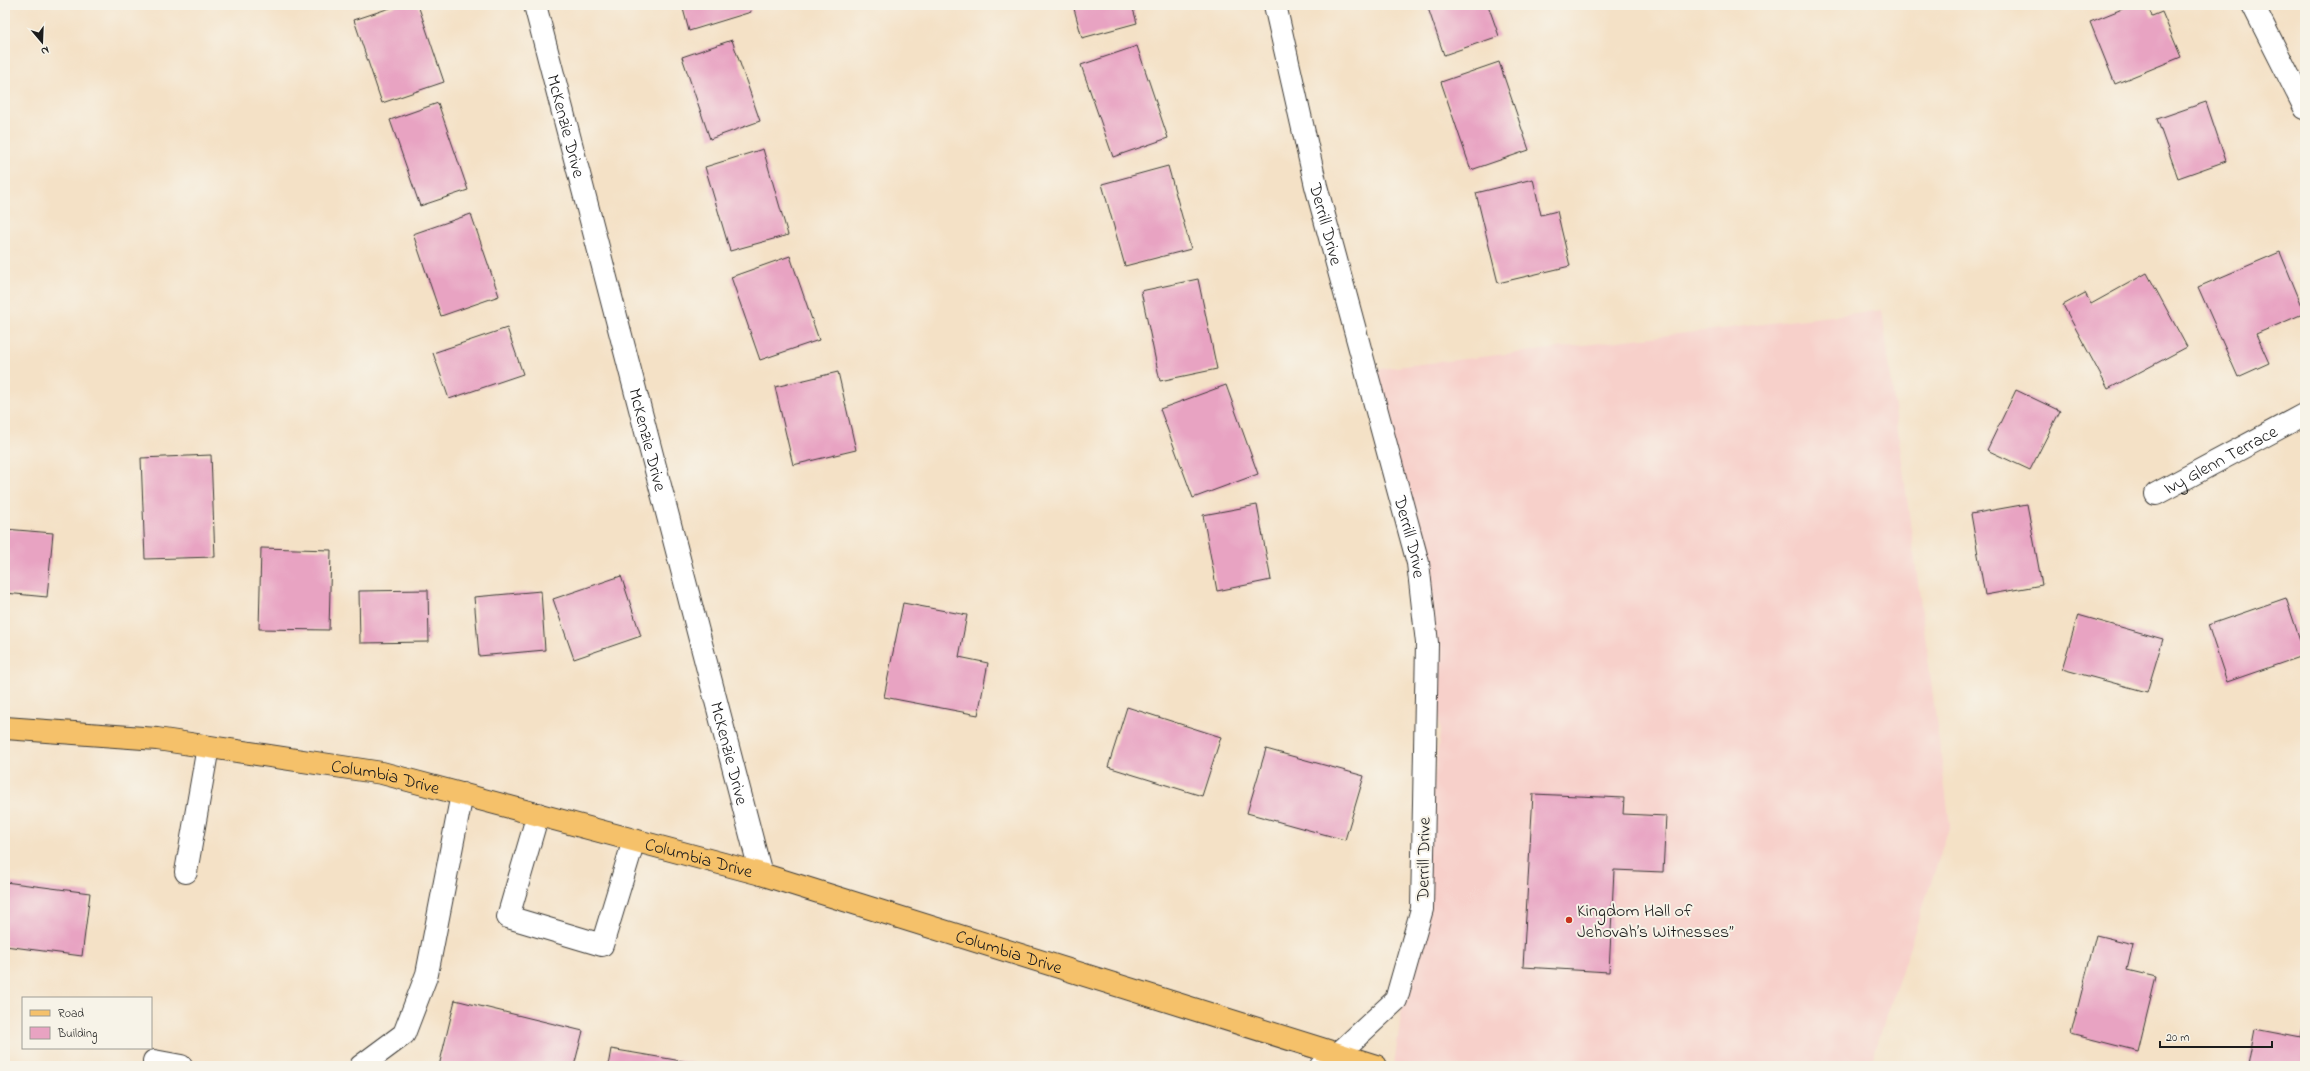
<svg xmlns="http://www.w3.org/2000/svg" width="2310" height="1071" font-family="'Indie Flower',sans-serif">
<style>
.built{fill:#f7d0ca}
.building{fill:#e8a3c2}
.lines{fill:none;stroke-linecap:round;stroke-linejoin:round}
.minor-casing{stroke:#3c3a36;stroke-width:24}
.major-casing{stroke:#3c3a36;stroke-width:24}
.minor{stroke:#fff;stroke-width:22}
.major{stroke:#f5c16b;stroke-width:22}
.poi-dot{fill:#c8321e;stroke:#f7f3e8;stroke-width:1.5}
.labels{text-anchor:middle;stroke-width:4;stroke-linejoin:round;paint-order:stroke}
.street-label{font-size:18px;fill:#1c1c1c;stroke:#f7f3e8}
.poi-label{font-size:18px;fill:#1c1c1c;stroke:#f7f3e8;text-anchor:start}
</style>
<rect width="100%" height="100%" fill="#f7f3e8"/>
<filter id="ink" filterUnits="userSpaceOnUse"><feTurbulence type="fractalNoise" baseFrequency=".025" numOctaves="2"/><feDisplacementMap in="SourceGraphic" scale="8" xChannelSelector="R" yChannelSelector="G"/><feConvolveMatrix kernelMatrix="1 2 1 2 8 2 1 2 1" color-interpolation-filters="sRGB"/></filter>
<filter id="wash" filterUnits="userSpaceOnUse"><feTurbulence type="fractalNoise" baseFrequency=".012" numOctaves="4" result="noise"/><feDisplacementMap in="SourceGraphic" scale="16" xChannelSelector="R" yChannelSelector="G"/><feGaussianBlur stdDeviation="0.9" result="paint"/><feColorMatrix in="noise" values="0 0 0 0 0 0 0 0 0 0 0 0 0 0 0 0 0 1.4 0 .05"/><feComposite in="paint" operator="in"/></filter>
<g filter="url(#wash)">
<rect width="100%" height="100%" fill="#f4e1c6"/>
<path class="built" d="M1882,310L1950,825L1870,1066H1394L1440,733L1434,619L1370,370Z"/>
<g id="blocks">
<path class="building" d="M399,5H418L444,82L382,103L354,20Z
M682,5H749L751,12L689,31Z
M1073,5H1132L1137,23L1082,38Z
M1427,5H1488L1499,36L1444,55Z
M2132,5H2147L2152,16L2162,12L2181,57L2115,84L2090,22Z
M732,40L760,121L710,139L682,57Z
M1137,46L1168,138L1113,157L1081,65Z
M1499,62L1529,150L1471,170L1441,82Z
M2206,102L2226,161L2178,178L2157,119Z
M438,103L468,190L420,206L390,120Z
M763,149L788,235L730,251L705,167Z
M1168,166L1191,249L1125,266L1102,184Z
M1533,179L1541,215L1557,211L1570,266L1498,283L1476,193Z
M471,214L499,296L441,316L413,234Z
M2280,252L2305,313L2256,334L2269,363L2238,377L2198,287Z
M790,256L819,340L760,360L731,277Z
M2147,273L2187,347L2108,389L2063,305L2085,293L2091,304Z
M1198,279L1217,369L1160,381L1141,291Z
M507,328L523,374L449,399L433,353Z
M838,372L856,450L793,465L775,387Z
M1226,385L1258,474L1193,498L1160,409Z
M2016,390L2060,411L2030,470L1987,450Z
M211,455L215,557L145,559L141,458Z
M2027,504L2042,585L1985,595L1971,514Z
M1257,505L1271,580L1217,591L1203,515Z
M5,529L53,533L47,597L5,593Z
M261,548L331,550L329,630L259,629Z
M621,576L641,636L574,659L553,599Z
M428,590L429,642L360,643L359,591Z
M541,591L545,650L479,656L474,597Z
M2286,598L2305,655L2227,682L2208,625Z
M903,603L967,615L959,657L988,663L978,715L884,697Z
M2078,615L2163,639L2147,692L2062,669Z
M1127,707L1221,737L1202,796L1108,767Z
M1266,749L1364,776L1345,840L1247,813Z
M1533,794L1624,798L1623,814L1666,816L1663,872L1614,870L1609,972L1523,967Z
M5,882L90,893L82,956L5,946Z
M2096,935L2133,944L2127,970L2156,977L2138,1051L2071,1034Z
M455,1000L583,1031L574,1066H439Z
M2305,1019V1066H2248L2255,1029L2301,1038Z
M611,1049L705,1065V1066H608Z"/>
</g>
</g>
<g filter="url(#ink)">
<use href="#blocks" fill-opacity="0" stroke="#3c3a36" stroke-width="1"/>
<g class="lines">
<defs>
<g id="minor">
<path id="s1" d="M535,5L761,874"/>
<path id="s2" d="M1275,5L1316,186L1418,563L1427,643L1422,909L1396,1000L1338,1054L1321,1066"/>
<path d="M2253,5L2305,108"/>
<path id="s3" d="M2156,494L2305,414"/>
<path d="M538,814L508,917L602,945L634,840"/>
<path d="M186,872L208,747"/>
<path d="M154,1061L181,1066"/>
<path d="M361,1066L404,1034L427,974L462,794"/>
</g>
<g id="major">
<path id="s4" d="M5,728L157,739L382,773L761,874L1376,1066"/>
</g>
</defs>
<use href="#minor" class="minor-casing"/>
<use href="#major" class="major-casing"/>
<use href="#minor" class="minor"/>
<use href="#major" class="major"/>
</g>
</g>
<circle class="poi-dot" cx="1569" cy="920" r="4"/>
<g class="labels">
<g class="street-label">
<text dy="6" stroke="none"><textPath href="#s1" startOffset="125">McKenzie Drive</textPath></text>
<text dy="6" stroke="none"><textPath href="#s2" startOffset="225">Derrill Drive</textPath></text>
<text dy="6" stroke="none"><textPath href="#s1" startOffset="449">McKenzie Drive</textPath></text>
<text dy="6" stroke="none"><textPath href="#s3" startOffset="73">Ivy Glenn Terrace</textPath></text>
<text dy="6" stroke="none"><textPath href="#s2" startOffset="549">Derrill Drive</textPath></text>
<text dy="6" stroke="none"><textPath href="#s1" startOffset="773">McKenzie Drive</textPath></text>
<text dy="6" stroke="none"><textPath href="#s4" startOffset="384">Columbia Drive</textPath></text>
<text dy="6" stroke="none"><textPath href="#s4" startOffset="708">Columbia Drive</textPath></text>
<text transform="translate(1423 859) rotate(-89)" y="6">Derrill Drive</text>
<text dy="6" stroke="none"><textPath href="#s4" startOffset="1032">Columbia Drive</textPath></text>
</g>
<g class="poi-label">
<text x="1577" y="916">Kingdom Hall of<tspan x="1577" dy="21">Jehovah’s Witnesses”</tspan></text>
</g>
</g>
<rect width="2310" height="1071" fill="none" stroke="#f7f3e8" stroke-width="20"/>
<rect x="22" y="997" width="130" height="52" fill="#f7f3e8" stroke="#9f9d96"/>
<rect x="30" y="1010" width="20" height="6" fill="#f5c16b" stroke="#9f9d96"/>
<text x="58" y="1017" font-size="12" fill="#1c1c1c">Road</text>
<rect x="30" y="1027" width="20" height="12" fill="#e8a3c2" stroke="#9f9d96"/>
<text x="58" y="1037" font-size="12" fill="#1c1c1c">Building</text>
<g transform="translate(42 42) rotate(161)" stroke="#f7f3e8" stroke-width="3" paint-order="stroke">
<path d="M0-3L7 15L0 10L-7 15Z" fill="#1c1c1c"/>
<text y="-6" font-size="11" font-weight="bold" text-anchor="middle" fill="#1c1c1c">N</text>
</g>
<path d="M2160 1041v6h112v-6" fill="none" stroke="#1c1c1c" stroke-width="2"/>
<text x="2166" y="1041" font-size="12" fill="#1c1c1c" stroke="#f7f3e8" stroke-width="3" paint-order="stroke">20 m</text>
</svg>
